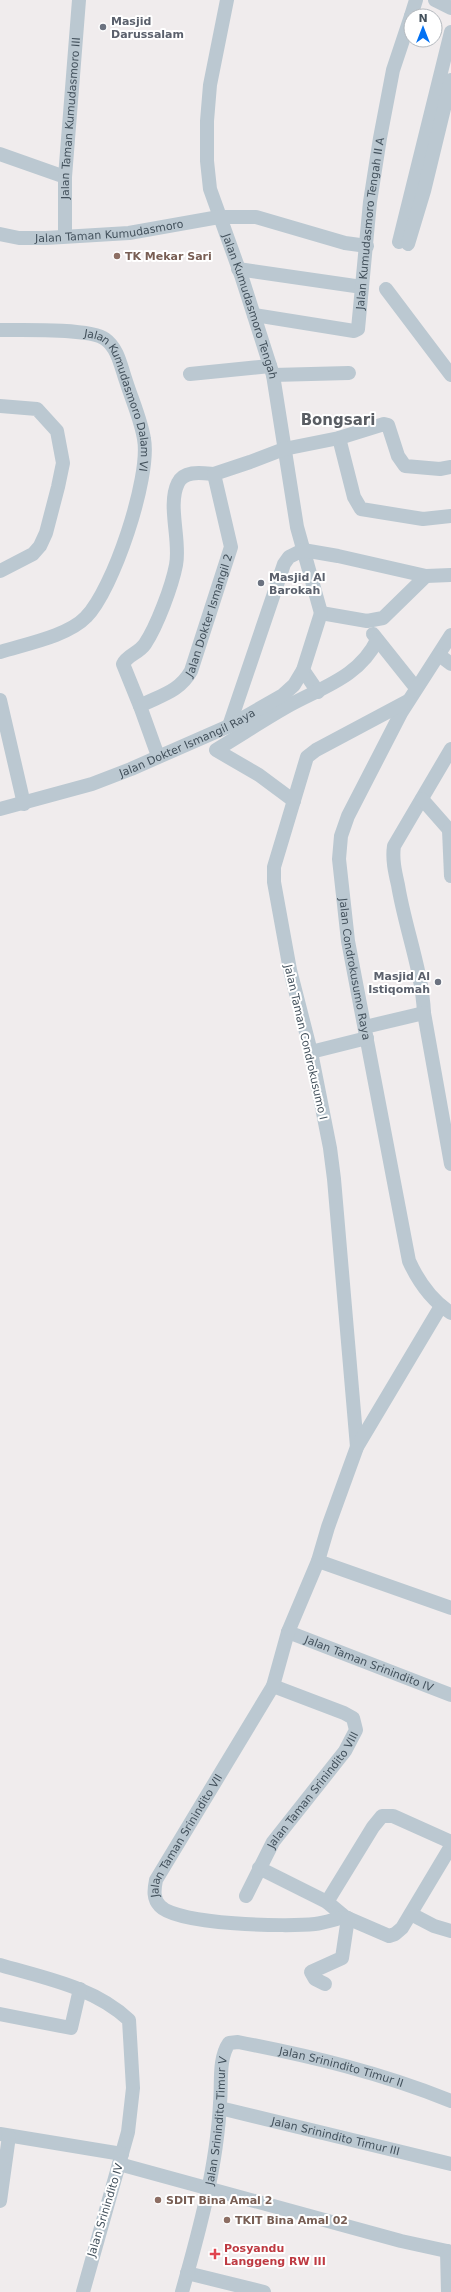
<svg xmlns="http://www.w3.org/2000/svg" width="451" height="2292" font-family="'DejaVu Sans',sans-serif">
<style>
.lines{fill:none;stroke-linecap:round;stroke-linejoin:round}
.minor{stroke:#bbc8d1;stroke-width:14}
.worship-dot{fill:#6b7280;stroke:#fff;stroke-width:1.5}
.education-dot{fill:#8d6e63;stroke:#fff;stroke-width:1.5}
.health-dot{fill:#e0444e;stroke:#fff;stroke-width:1.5}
.labels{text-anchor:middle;stroke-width:4;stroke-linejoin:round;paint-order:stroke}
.worship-label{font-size:11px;font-weight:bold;fill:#5b616d;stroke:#fff;text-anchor:start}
.street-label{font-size:11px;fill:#43515c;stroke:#fff}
.education-label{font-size:11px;font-weight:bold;fill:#785e54;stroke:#fff;text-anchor:start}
.health-label{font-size:11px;font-weight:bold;fill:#be3a42;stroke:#fff;text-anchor:start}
.district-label{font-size:15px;font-weight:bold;fill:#595d63;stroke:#fff}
</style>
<rect width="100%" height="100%" fill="#f0eced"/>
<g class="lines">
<g class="minor">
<path id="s1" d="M227,0L210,85L207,121V161L210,189L242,278L273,375L297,527L321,613"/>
<path d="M435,0L451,8"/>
<path d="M411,16L416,0"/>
<path d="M0,154L65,177"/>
<path id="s2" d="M0,234L19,238H46L129,233L219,217H256L345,243L367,246"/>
<path id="s3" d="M65,236V177L79,0"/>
<path d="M399,242L451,32"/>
<path d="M408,244L424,191L451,80"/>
<path d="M238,269L362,287"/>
<path d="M386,289L451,375"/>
<path id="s4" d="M254,315L354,331L358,329L370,202L380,138L393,70L411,16"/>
<path id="s5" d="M0,330C20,330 91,328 105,339C118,348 121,367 126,381C132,400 141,420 144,439C151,477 113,590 86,617C68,636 25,644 0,652"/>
<path d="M190,374L270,366"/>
<path d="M273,375L349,373"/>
<path d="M0,406L37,409L57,431L63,463L58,487L46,533L40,546L33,554L0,571"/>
<path d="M339,438L354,497L361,509L423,519L451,516"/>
<path d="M321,613L367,621L383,618L426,576"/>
<path d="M373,634L416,688"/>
<path id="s6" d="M451,635L401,713L348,816L341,836L339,859L348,941L409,1261C419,1283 431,1300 451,1313"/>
<path d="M439,655L451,664"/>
<path d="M303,670L318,692"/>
<path d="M0,700L24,804"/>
<path d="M140,706L123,664C127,655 139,653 145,644C157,626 172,586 176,565C181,541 167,505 178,483C184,470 202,473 214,474"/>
<path d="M229,726L284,564L289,557L303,550L338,556L426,576L451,575"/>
<path d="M451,749L394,846C392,859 395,872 398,885C405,928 422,970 424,1013L451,1164"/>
<path id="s7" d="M158,756L140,706C161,695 179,692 191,671L231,547L214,474L250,462L284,449L339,438L384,424L388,425L398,456L405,466L440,469L451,467"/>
<path d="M422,799L451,832"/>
<path d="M294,801L259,775L216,750C241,735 265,719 290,705C323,687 360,676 377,640"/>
<path id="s8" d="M0,809L92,784L131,769L229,726L283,695L294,685L303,670L321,613"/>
<path d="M449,830L451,876"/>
<path d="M365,1027L424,1013"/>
<path d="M311,1052L367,1038"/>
<path d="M357,1447L334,1179L330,1148L311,1052L290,970L274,882V867L307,757L316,750L408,701"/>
<path d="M318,1561L451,1608"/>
<path id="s9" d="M288,1632L451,1695"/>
<path d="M259,1868L327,1902L345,1917L389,1936L395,1934L402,1928L451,1846"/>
<path id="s10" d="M246,1896L273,1842L345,1751L356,1730L353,1718L344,1713L273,1686"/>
<path d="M327,1902L373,1827L382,1816H393L451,1842"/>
<path d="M411,1914L434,1926L451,1931"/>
<path id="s11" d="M345,1917C335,1919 325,1923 315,1924C289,1927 177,1925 160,1906C153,1899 154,1890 156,1880L273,1686L288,1632L318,1561L328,1527L357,1447L441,1306"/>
<path d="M0,1965C44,1978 94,1987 129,2020L133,2088L128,2132L83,2292"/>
<path d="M325,1984L315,1979L311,1972L342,1958L348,1918"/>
<path d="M0,2014L71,2028L80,1989"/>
<path id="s12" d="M220,2108L451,2164"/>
<path d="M0,2134L122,2154"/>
<path d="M119,2164L401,2241L451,2252"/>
<path d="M0,2201L9,2136"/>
<path d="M447,2251L448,2292"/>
<path d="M187,2273L264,2292"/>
<path id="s13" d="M182,2292C199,2232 217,2166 220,2103C222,2084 218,2059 229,2043L238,2042C311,2056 382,2073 451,2101"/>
</g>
</g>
<g class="worship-dot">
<circle cx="103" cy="27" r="4"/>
<circle cx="261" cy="583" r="4"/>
<circle cx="438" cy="982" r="4"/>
</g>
<g class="education-dot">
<circle cx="117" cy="256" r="4"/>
<circle cx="158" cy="2200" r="4"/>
<circle cx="227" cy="2220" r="4"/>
</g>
<path class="health-dot" d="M213 2248h4v4h4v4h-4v4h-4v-4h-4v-4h4z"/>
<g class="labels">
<g class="worship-label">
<text x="111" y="25">Masjid<tspan x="111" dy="13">Darussalam</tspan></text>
<text x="269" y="581">Masjid Al<tspan x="269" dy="13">Barokah</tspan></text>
<text x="430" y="980" text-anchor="end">Masjid Al<tspan x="430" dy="13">Istiqomah</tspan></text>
</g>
<g class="street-label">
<text dy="4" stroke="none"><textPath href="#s3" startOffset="118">Jalan Taman Kumudasmoro III</textPath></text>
<text dy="4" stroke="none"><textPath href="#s4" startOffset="212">Jalan Kumudasmoro Tengah II A</textPath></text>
<text dy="4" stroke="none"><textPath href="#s2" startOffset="110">Jalan Taman Kumudasmoro</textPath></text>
<text dy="4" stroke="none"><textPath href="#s1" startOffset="315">Jalan Kumudasmoro Tengah</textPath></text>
<text dy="4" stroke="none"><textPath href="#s5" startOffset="166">Jalan Kumudasmoro Dalam VI</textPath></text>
<text dy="4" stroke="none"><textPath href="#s7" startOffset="175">Jalan Dokter Ismangil 2</textPath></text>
<text dy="4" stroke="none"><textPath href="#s8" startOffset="199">Jalan Dokter Ismangil Raya</textPath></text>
<text dy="4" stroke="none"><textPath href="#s6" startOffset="364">Jalan Condrokusumo Raya</textPath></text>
<text transform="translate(306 1042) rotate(77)" y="4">Jalan Taman Condrokusumo I</text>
<text dy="4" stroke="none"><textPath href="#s9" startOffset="87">Jalan Taman Srinindito IV</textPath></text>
<text dy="4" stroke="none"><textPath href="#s10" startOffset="126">Jalan Taman Srinindito VIII</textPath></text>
<text dy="4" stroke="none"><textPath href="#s11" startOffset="269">Jalan Taman Srinindito VII</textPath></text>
<text dy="4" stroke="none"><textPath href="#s13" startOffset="370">Jalan Srinindito Timur II</textPath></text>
<text dy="4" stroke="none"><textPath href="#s13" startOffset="175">Jalan Srinindito Timur V</textPath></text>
<text dy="4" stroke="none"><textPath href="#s12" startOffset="119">Jalan Srinindito Timur III</textPath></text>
<text transform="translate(105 2210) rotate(-73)" y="4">Jalan Srinindito IV</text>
</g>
<g class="education-label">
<text x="125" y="260">TK Mekar Sari</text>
<text x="166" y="2204">SDIT Bina Amal 2</text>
<text x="235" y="2224">TKIT Bina Amal 02</text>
</g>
<g class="health-label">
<text x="224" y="2252">Posyandu<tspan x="224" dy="13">Langgeng RW III</tspan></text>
</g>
<g class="district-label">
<text x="338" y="425">Bongsari</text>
</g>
</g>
<g transform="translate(423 28)"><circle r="19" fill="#ffffff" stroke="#b4b9be"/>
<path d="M0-3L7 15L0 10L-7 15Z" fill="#0371f3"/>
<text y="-6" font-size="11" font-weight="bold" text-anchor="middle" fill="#43515c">N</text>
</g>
</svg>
